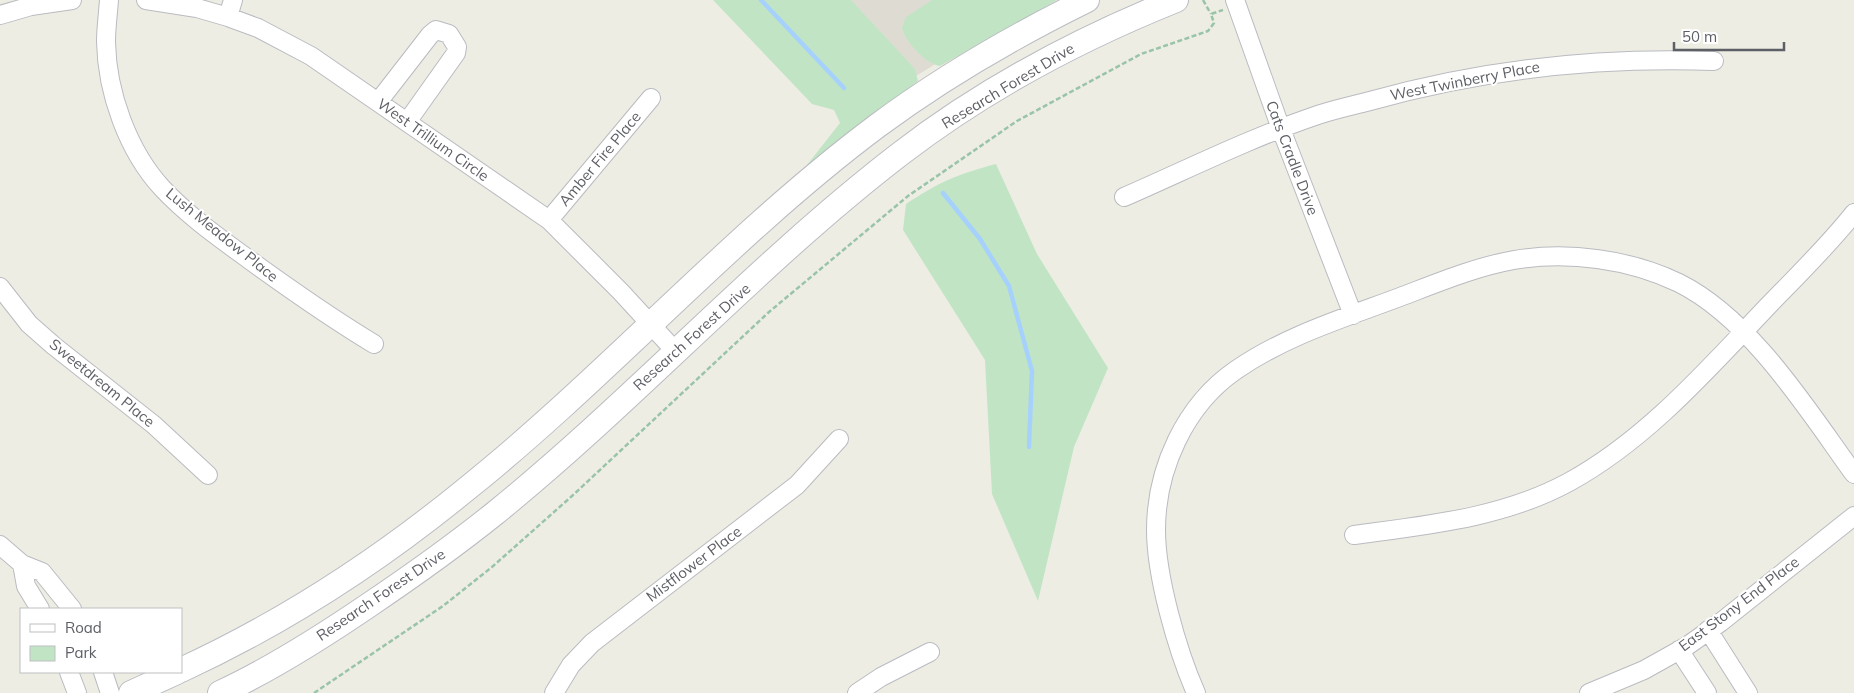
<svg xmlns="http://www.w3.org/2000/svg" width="1854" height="693" font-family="Mulish,sans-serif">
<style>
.education{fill:#dedcd2}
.green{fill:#c1e5c4}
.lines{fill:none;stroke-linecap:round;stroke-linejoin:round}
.stream{stroke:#a6d1fd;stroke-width:4.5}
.street-casing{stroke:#b9bbc0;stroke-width:20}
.secondary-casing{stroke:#babcc2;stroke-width:26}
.path{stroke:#99c4a8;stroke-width:2.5;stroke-dasharray:5 2.5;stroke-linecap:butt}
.street{stroke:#fff;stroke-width:18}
.secondary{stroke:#fff;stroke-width:24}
.labels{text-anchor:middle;stroke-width:4;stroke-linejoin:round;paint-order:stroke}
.street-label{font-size:15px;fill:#5c5f65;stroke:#fff}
</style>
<rect width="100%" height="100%" fill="#eeede4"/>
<path class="education" d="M819,0H1040L898,87Z"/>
<path class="green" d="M713,0H851L915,69L918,81L803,170L840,123L834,110L812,104Z
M932,0H1057L940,66C926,64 904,41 902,27L906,17Z
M996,164L1037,254L1108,368L1074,447L1038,601L992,494L985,360L903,230L906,204C939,182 958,174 996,164Z"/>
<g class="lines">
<path class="stream" d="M761,0L844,88
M943,193L980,239L1009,286L1032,371L1029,447"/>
<defs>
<path id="street" d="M109,0C108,14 106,28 106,42C107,93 128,151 162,188C188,216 221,239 251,261C291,290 331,318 374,344
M146,0L197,8L228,17L258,28L311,56L549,220L621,292L676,352
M1235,0L1281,129L1353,315
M0,15L31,6L72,0
M228,17L233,0
M378,102L430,35L436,30L449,34L457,47L456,53L407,122
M1124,197C1186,170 1248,139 1312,117C1331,110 1351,106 1370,101C1483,69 1597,57 1714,61
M549,220L651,98
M0,287L29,324L54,346L154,425L208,475
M1354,535C1427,525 1503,518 1569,482C1646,440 1707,370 1767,307C1796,277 1827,247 1854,213
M0,545L22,564L42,572L72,609
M22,564L26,586L40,609
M1708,630L1748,693
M1679,650L1707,693
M69,672L77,693
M103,672L110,693
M554,693L571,665L592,643L797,485L839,439
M857,693L881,677L930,652
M1196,693C1177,650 1156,576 1156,530C1156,469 1185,405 1236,370C1285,336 1344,318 1400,297C1437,283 1475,267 1514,260C1568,251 1629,259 1679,283C1751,319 1807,409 1854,474
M1589,693L1644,670L1687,646L1721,622L1854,516"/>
<path id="secondary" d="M181,670C283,623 377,562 464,491C608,376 730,236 877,126C943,77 1014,36 1087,0
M131,693L177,672
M220,693C272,669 322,637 369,605C412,576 454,546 494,514C635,400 757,264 900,154C983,90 1079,39 1176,0"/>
</defs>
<use href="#street" class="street-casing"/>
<use href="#secondary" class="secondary-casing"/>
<path class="path" d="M1203,0L1211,14
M314,693L443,606L492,567L572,496L769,312L908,196L1017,121L1141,54L1208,31L1214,23L1211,14L1223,10"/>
<use href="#street" class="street"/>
<use href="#secondary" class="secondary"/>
</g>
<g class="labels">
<g class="street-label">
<text transform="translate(1465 81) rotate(-11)" y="5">West Twinberry Place</text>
<text transform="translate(1008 86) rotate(-31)" y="5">Research Forest Drive</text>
<text transform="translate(433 140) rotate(35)" y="5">West Trillium Circle</text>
<text transform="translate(1292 158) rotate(69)" y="5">Cats Cradle Drive</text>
<text transform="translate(600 159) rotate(-50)" y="5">Amber Fire Place</text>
<text transform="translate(222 235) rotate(39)" y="5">Lush Meadow Place</text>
<text transform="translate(692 337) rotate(-42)" y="5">Research Forest Drive</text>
<text transform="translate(102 383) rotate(39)" y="5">Sweetdream Place</text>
<text transform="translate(694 564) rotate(-37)" y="5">Mistflower Place</text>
<text transform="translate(381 595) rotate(-34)" y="5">Research Forest Drive</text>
<text transform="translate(1739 604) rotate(-37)" y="5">East Stony End Place</text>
</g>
</g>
<rect x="20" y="608" width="162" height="65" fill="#ffffff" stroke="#bebfc1"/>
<rect x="30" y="624" width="25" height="8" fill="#ffffff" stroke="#bebfc1"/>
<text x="65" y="633" font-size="15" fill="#5c5f65">Road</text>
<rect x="30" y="646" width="25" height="15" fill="#c1e5c4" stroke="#bebfc1"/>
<text x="65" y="658" font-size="15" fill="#5c5f65">Park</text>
<path d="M1674 42v8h110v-8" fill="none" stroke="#5c5f65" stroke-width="2.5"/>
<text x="1682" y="42" font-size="15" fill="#5c5f65" stroke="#ffffff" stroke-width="4" paint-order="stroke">50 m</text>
</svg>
